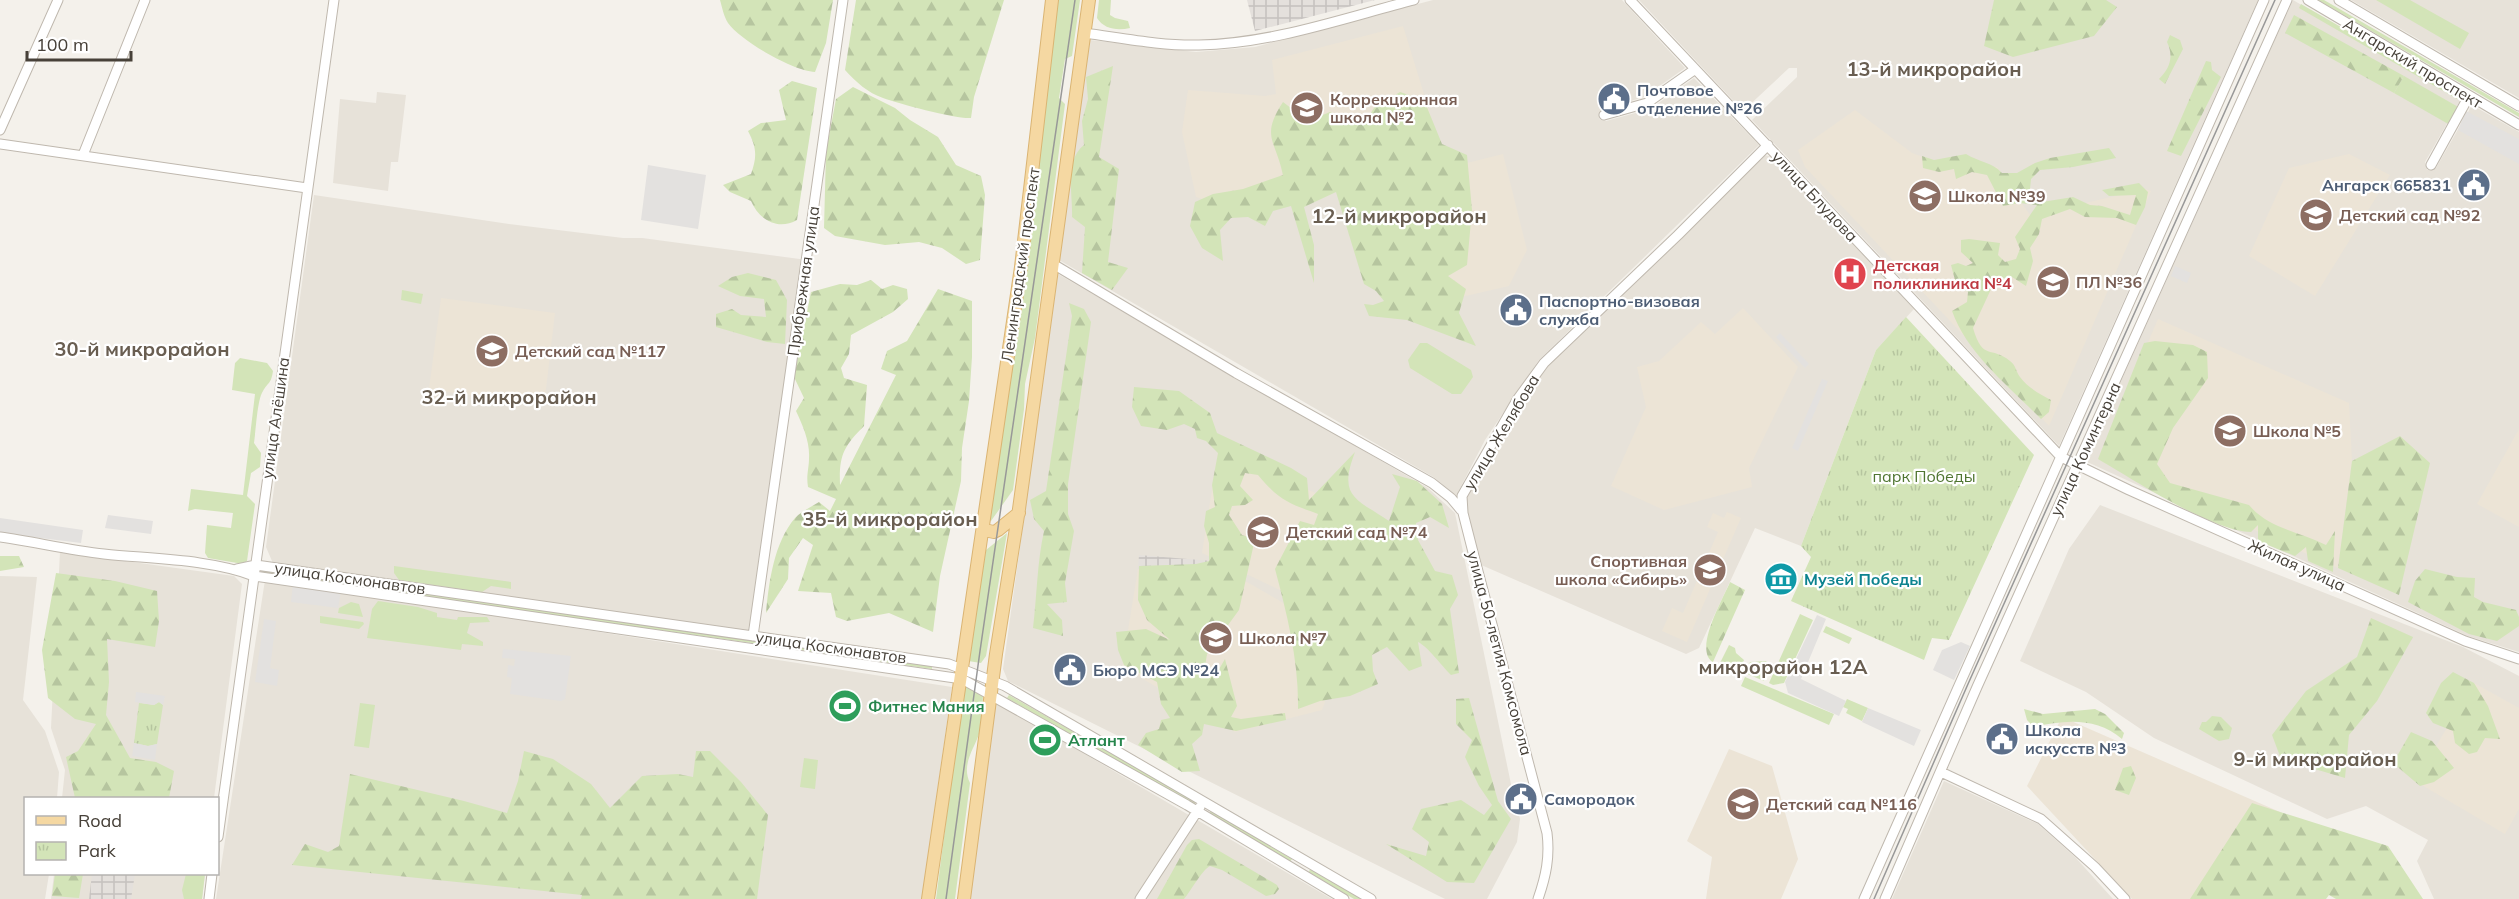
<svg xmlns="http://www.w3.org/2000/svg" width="2519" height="899" font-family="Mulish,sans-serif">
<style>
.residential{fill:#e7e2d9}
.industrial{fill:url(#industrial-grid)}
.education{fill:#ece4d6}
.green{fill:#d3e4b8}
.forest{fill:url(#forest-firs)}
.park{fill:url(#park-tufts)}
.parking{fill:#e3e1df}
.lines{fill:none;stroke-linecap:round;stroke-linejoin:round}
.minor-casing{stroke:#bfb8ae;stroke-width:11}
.major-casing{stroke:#dab473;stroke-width:14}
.minor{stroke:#fff;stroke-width:9}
.major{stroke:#f5d8a2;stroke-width:12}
.tram{stroke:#989898;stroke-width:1.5}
.labels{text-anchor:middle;stroke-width:4.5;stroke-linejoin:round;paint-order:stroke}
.street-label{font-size:16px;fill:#474139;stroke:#fff}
.service-label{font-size:16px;font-weight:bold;fill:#4e5e75;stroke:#fff;text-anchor:start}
.education-label{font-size:16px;font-weight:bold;fill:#785e54;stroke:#fff;text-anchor:start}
.health-label{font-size:16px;font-weight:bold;fill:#be3a42;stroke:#fff;text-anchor:start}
.park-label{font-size:16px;fill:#4f7531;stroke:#fff}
.culture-label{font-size:16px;font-weight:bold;fill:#0d838f;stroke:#fff;text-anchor:start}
.leisure-label{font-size:16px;font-weight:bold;fill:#27864d;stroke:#fff;text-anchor:start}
.quarter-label{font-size:20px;font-weight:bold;fill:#695e51;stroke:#fff}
</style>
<defs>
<pattern id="industrial-grid" width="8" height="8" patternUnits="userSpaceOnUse" patternTransform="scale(1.5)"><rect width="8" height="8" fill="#e4e0dc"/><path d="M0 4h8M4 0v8" fill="none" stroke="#c5c1be"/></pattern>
<pattern id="forest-firs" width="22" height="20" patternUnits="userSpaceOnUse" patternTransform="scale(1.5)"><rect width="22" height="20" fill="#d3e4b8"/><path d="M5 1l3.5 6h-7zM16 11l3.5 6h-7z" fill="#b6c59f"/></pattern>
<pattern id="park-tufts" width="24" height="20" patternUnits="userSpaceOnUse" patternTransform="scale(1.5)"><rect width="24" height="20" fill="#d3e4b8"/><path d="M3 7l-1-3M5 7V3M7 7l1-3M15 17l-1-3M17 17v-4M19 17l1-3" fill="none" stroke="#b6c59f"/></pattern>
</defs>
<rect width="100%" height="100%" fill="#f4f1eb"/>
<path class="residential" d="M1433,0H1622L1685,68L1644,97L1601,110L1599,119L1606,121L1650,109L1694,78L1759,145L1539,360L1485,440L1456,496L1435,478L1059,260L1090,40L1196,52L1255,47Z
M1639,0H2258L2059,446L1752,120L1797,77V68H1789L1743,111Z
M2293,0L2461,99L2425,162L2427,170L2436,168L2472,105L2519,132V652L2468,636L2085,461Z
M2351,0H2519V98Z
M377,92L406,95L398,162H391L388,191L333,183L340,99L376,103Z
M1764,155L1772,157L1914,309L1876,350L1801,546L1755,528L1699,648L1686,654L1479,564L1464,507L1466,491L1524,396L1549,363L1757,159Z
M314,195L509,224L623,238H642L807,260L753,636L275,568L266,547Z
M1058,274L1428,488L1455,513L1512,789L1520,819L1517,842L1487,899H1445L1008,681L1003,669Z
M2100,505L2463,647L2519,676V899H2434L2417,861L2428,840L2366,806L2327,819L2154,738L2086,692L2020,661L2069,549Z
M60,552L234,576L242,584L214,798H62L65,770L51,728Z
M0,576L37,577L23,700L45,731L59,772L57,798H26V874H49L45,899H0Z
M265,580L952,687L922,899H216Z
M996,702L1332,899H969Z
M1944,781L2038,824L2075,857L2113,899H1892Z
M54,874H205L202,899H51Z"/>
<path class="industrial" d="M1247,0H1375L1255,31Z
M1139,555L1212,561L1211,575L1138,569Z
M92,874H135L131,899H89Z"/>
<path class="education" d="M1403,26L1439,143L1211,202L1196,197L1182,132L1188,90L1265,96L1276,94L1272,60Z
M1855,110L1912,153L1942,164L1997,167L2037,225L2046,212L2146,189L2151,191L2049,426L1805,167L1798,150Z
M1503,154L1527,250L1509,286L1448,300L1429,294L1467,163Z
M2349,154L2390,175L2315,296L2249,256L2289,168Z
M441,298L555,313L544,406L429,389Z
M1743,308L1798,367L1749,468L1752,487L1664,510L1611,486L1646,407L1637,367L1659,361L1701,322L1715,334Z
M2158,319L2349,403L2352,461L2338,568L2098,459Z
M2519,429V527L2477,504Z
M1218,452L1330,499L1284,592L1202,553Z
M1727,512L1741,518L1687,642L1662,631L1672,608L1683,613L1718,532L1707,527L1713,513L1724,518Z
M1138,569L1211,575L1224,569L1296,610L1325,702L1322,710L1235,732L1122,667Z
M2474,683L2519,708V809L2505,834L2415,781Z
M2062,717L2289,816L2234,899H2132L2027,786Z
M1729,749L1772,766L1798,859L1781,899H1706L1712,857L1687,841Z"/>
<path class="green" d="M1058,0H1080L1072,56L1065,59L1059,98L1065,104L1035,338L1025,384L1024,409L1013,490L991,521L989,519C1016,346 1039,174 1058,0Z
M1099,0H1111L1110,15L1115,18L1128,21L1130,28C1117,31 1104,29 1097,18Z
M2318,0H2324L2519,113V117Z
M2376,0H2410L2469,33L2460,49Z
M2301,4L2459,95L2457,99L2299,8Z
M2404,76L2460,108L2450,125L2394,93Z
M402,290L423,294L421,304L401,300Z
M1420,343H1427L1471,370L1473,377L1461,394H1452L1410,368L1408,360Z
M240,358L267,363L273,371C271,384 269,381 263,391C257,400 256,431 254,443L261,453L260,467L251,473L247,496L255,504L247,561L243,564L208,558L205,553L207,525L231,528L233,513L195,509L188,511L191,489L243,495L255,394L232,390L235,363Z
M1007,533L986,656L981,663L968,661L986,550Z
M394,566L511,582V589L491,586L482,592L399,580L394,573Z
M263,570L369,585V588L368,589L262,574Z
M397,588L859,654L858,658L396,593Z
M378,601L418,607L437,613V617L457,620L458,617H487L490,622L470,623L467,633L483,642V646L462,644L461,650L367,638L372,609Z
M351,602L359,604L363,617L338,613L339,608Z
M1800,614L1813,620L1784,683L1773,685L1769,683Z
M320,616L363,622L364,624L359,629L320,623Z
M1826,626L1852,638L1849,644L1823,632Z
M1729,645L1735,648L1736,653L1744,660L1739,672L1720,663Z
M871,656L932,666V669L870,660Z
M1765,661L1771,664L1764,681L1745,673L1750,662Z
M1745,677L1834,714L1829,725L1741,686Z
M964,681L983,696C982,708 982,722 979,734C974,749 961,765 970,783L955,899H936Z
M1009,695L1196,802L1194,806L1007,698Z
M1847,699L1868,708L1862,721L1846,713L1848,709L1843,707Z
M360,703L375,705L369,748L354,746Z
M804,758L818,760L815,789L800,787Z
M1211,811L1292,859L1290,862L1209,814Z
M1310,869L1361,899H1354L1309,872Z
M186,874H205L202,899H184L182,890Z"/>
<path class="forest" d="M720,0H833L826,43L815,72C793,71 741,41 728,23C724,17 722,7 720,0Z
M856,0H1004L974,97L971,118C955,119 900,104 883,98C868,93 856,82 845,70Z
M1994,0H2106L2117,7L2094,36L2013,57L1984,46Z
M2294,15L2404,76L2394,93L2285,33Z
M2170,35L2180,40L2183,49L2165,84L2159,79C2170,68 2174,57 2167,42Z
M2206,61L2211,62L2212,70L2221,77L2181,156L2167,151Z
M1113,66L1099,157L1119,169L1108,262L1128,268L1112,290L1082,273L1085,227L1072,217C1073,195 1064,160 1084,145L1082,121L1088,99L1086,77Z
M792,81L817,88L797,220C778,231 759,220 751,201L730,192L723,185L751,174C757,157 757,148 748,131L761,123L786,120L779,90Z
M853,87L895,108L910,120L938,137L956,165L981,176L985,195L980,260L966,264L942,248L919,242L885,245L835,236L824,228L826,152L836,99Z
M1400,92L1424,100L1442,144L1467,155L1472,210L1467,265L1448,276L1466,289L1459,313L1476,346L1407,320L1369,316L1364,304L1373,305L1384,301L1376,291L1364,284L1336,192L1304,207L1314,245V283L1291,206L1273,211L1265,226L1248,217L1231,218L1220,230L1223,261L1202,248L1190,226L1195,202L1213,194L1243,189L1283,175C1276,140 1260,137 1283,102L1308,121L1330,112C1342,116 1351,123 1363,125L1374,108Z
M2109,148L2116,158L2073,167L2040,170L2031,179L2029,199L2042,202L2073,197L2090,205L2102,206L2130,215L2136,195L2109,196L2102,190L2139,183L2148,192L2145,207L2136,225L2117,218L2085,217L2070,209L2042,219L2039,234L2030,248L2033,261L2026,286L2012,277L1998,279L1992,287L1973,328C1983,362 1991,345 2010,361C2016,365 2016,372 2020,377C2028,388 2040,394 2051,400L2049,412L2041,419C2010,387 1967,354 1952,311L1967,302L1968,292L1956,284L1951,265L1958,263L1966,266L1973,263L1961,252V240L1969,239L2000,243L1998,255L2005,262L2016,259L2020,249L2015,237L2037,205L2020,203L2003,206L1987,175L1972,172L1956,179L1954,169L1939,172L1923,168L1922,156L1934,160L1966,154C1979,162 1992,162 2002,173H2017L2035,163L2050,158Z
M748,273L776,280L787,300L785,344L767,342L716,327V314L732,309L741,315L766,317L764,299L740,296L718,286L732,277Z
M871,280L882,289L893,285L907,289L908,299L893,312L851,335L849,354L841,368L844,378L867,385L864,426C843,447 839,456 840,485L896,375L881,369L887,351L907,341L938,289L972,301V357L969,401L962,448L961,481L940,576L933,632L889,613L847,621L836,617L831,593L798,591L813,545L803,538L789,558L788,579L766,613C769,581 774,543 795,518C802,511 811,507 819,502L830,511L836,499L808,487C806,475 809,469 809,458C810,442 803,426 796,411L804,398L794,377L811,292L840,284L857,285Z
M1069,303L1084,309L1091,322L1068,484V514L1074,531L1065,583L1067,602L1047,604L1062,620L1063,636L1033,628C1037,595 1037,563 1044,531L1034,519L1030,500L1046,491L1072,316Z
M2155,341L2193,345L2207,352L2208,378L2173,428L2157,464L2170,483L2249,505C2269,529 2299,531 2326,545L2335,531L2333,572L2308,561L2306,547L2295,556L2258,541V525L2251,532C2212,531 2134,480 2098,459L2144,343Z
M1134,387L1179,391L1210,413L1217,433L1291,468L1307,478L1309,500L1355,452C1338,497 1355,498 1389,521L1400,487L1392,474L1417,481L1442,504L1449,528L1430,517L1416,523L1418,540L1435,571L1452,575L1458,595L1450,609L1459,673L1451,675C1441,665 1428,647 1418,642L1422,666L1409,671L1387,647L1372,655L1373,671L1378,684L1350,696L1320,701L1298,709C1299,662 1287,614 1275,569L1300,521L1314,525L1318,514C1288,503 1279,500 1258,475L1245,473L1240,486L1253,500L1245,505L1232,506L1229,515L1242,535L1255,539L1239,610L1207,654L1205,667L1215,676L1225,659L1237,706L1231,717L1241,719L1285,713L1286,720L1236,731L1204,724L1202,735L1192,744L1200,771L1182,772L1138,745L1146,733L1159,729L1161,720L1170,718L1161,704L1157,682L1124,665L1118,650L1116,632L1146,629L1170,640L1147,620L1138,600L1139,566L1196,564L1209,561V543L1204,526L1206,511L1215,507L1212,485L1218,453L1206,441L1197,438L1195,429L1184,424L1167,430L1141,426L1132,407Z
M2400,436L2430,463L2399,595L2338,568L2352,461Z
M0,556H19L24,567L0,571Z
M2425,569L2457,577L2475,578L2474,597L2483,602L2516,610L2519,617V626L2497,641L2469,634L2408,602L2415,581Z
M56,573L115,581L157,591L159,621L155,647L107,639L109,682L106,715L130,758L156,762L174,771L169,798H75L66,757L78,751L96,724L75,719L48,698L42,650Z
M1730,582L1745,590L1713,662C1693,650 1723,599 1730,582Z
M2371,618L2413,637L2377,701L2349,735L2345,778L2281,759L2272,735L2306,691L2357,657Z
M2453,672L2474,683L2488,706L2500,739L2485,738L2477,752L2469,754L2455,743L2453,731L2433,723L2426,713L2441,683Z
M1469,698L1498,801L1511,819L1474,883L1447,882L1386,844L1426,856L1429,842L1412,829L1421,809L1461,800L1484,815L1492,805L1479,786L1465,757L1472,740L1456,724V699Z
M2024,709L2043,714L2095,709L2105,714L2124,733L2122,739C2096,717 2065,720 2034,727L2027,720Z
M2212,716L2221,717L2232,728L2229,739L2219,741L2199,729L2202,722H2206Z
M2411,732L2432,741L2454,768L2434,782L2420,786L2393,763Z
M524,751L553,759L591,784L610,808L642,776L678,774L693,777L696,751H710L741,782L768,815L757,899H581L582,895L292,865L305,844L328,852L339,846L350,774L464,801L507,813L518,781Z
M2131,766L2136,778L2129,795L2115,790L2123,768Z
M2252,803L2388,846L2423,899H2336L2329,895L2326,899H2190Z
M1199,839L1277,885L1279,889L1275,894L1266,896L1222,870L1210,866C1202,870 1191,891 1184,899H1157L1187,845L1192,840Z
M55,874H83L79,898L52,896Z"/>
<path class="park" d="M1906,317L2034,455L1949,640L1932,638L1924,660L1791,601L1811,557L1801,546L1876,350Z
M159,702L163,705L157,744L148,746L134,743L139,703L154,705Z"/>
<path class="parking" d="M2466,111L2519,139V164L2458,130Z
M648,165L706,175L698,229L641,220Z
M2175,266L2191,273L2187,283L2171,276Z
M1780,333L1809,364L1805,368L1776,337Z
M1822,379L1828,381L1798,451L1792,448Z
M108,515L153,521L151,534L105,528Z
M0,518L83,530L81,543L0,533Z
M293,584L341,591L338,608L291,602Z
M1817,615L1826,619L1801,679L1846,701L1839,716L1788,693L1785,682Z
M264,619L276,621L270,668L279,670L277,686L255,682Z
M1961,642L1970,646L1954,680L1933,670L1942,650Z
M503,649L571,656L565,699L561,701L510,694L512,678L507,677L508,665L514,666L515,659L502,658Z
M136,692L165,696L163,705L159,702L154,705L135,702Z
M1868,708L1921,730L1914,746L1862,722Z
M134,743L148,746L157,744L155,760L132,756Z"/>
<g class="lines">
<defs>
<path id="minor" d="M1630,0L2061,457L2129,490L2465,641L2519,659
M2308,0L2519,125
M2339,0L2519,106
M1084,33C1122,38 1161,46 1199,45C1271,44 1344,18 1414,0
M1604,115L1647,103L1694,70
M0,130L58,0
M0,144L307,188
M83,155L145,0
M2431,165L2469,96
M1053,264L1236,373L1432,483L1451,498L1461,510
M0,537C35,542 69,550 104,554C151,559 210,559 254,576L962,679L1187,805L1344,899
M237,569L256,565L949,664L1005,686L1371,899
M753,636L843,0
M1941,772L2041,819L2095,867L2125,899
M218,837L334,0
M209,899L212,874
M1140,899L1200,807
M1538,899C1546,876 1550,857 1547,833L1475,560L1463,513L1462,496L1517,400L1544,363L1678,235L1768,145
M1864,899L2264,0
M1885,899L1977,687L2287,0"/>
<path id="major" d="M984,530L994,532L998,530L1019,513
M928,899L1021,267L1052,0
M964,899L996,654L1019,509L1089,0"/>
</defs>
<use href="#minor" class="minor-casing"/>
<use href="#major" class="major-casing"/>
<use href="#minor" class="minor"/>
<use href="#major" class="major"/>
<path class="tram" d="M946,899L980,651L1075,0
M1874,899L1968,684L2275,0"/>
</g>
<defs>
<symbol id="civic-disc" viewBox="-11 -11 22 22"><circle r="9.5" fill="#5c6f8a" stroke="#fff"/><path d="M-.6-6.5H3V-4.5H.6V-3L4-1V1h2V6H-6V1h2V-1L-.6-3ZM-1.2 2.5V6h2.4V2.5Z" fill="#fff"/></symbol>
<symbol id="school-disc" viewBox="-11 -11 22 22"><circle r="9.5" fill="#8d6e63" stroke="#fff"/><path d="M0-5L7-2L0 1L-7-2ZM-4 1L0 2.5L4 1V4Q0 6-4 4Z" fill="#fff"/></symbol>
<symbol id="hospital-disc" viewBox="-11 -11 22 22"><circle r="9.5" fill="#e0444e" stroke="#fff"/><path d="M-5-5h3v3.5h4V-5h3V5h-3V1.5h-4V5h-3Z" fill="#fff"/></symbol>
<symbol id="university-disc" viewBox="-11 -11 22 22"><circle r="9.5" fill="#8d6e63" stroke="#fff"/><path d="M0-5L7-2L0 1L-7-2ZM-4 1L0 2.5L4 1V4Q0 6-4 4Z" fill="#fff"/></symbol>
<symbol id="museum-disc" viewBox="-11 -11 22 22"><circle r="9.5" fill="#0f9aa8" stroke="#fff"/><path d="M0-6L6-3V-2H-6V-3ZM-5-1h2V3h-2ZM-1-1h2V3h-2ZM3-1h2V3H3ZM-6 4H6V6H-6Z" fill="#fff"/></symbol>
<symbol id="stadium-disc" viewBox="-11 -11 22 22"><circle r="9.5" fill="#2e9e5b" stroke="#fff"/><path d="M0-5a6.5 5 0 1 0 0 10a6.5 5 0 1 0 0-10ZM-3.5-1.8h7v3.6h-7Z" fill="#fff"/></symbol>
</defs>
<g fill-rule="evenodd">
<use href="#civic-disc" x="1595" y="80" width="38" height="38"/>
<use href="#school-disc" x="1288" y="89" width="38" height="38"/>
<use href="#civic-disc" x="2455" y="166" width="38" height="38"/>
<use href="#school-disc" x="1906" y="177" width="38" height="38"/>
<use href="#school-disc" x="2297" y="196" width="38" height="38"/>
<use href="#hospital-disc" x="1831" y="255" width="38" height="38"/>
<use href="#university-disc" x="2034" y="263" width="38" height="38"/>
<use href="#civic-disc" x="1497" y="291" width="38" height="38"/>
<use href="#school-disc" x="473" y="332" width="38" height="38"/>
<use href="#school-disc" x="2211" y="412" width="38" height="38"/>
<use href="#school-disc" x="1244" y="513" width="38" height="38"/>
<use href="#school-disc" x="1691" y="551" width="38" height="38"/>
<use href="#museum-disc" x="1762" y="560" width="38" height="38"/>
<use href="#school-disc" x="1197" y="619" width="38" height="38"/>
<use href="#civic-disc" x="1051" y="651" width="38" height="38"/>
<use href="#stadium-disc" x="826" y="687" width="38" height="38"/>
<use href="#civic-disc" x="1983" y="720" width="38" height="38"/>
<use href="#stadium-disc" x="1026" y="721" width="38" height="38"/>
<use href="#civic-disc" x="1502" y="780" width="38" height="38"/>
<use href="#school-disc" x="1724" y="785" width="38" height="38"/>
</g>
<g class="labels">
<g class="street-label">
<text transform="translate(2413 63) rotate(31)" y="6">Ангарский проспект</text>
<text transform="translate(1815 196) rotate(47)" y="6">улица Блудова</text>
<text transform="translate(1020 265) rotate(-82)" y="6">Ленинградский проспект</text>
<text transform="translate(803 281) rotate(-82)" y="6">Прибрежная улица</text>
<text transform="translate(275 418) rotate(-82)" y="6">улица Алёшина</text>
<text transform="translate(1501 432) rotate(-59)" y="6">улица Желябова</text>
<text transform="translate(2085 449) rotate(-65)" y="6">улица Коминтерна</text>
<text transform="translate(2297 565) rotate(24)" y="6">Жилая улица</text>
<text transform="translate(350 578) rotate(8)" y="6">улица Космонавтов</text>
<text transform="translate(831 647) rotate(8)" y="6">улица Космонавтов</text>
<text transform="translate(1500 653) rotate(75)" y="6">улица 50-летия Комсомола</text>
</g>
<g class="service-label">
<text x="1637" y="96">Почтовое<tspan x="1637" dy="18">отделение №26</tspan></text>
<text x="2451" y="191" text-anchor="end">Ангарск 665831</text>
<text x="1539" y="307">Паспортно-визовая<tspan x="1539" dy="18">служба</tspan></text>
<text x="1093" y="676">Бюро МСЭ №24</text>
<text x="2025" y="736">Школа<tspan x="2025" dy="18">искусств №3</tspan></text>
<text x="1544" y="805">Самородок</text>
</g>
<g class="education-label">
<text x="1330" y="105">Коррекционная<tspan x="1330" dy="18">школа №2</tspan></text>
<text x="1948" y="202">Школа №39</text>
<text x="2339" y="221">Детский сад №92</text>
<text x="2076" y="288">ПЛ №36</text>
<text x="515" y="357">Детский сад №117</text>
<text x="2253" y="437">Школа №5</text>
<text x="1286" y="538">Детский сад №74</text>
<text x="1687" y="567" text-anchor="end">Спортивная<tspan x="1687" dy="18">школа «Сибирь»</tspan></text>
<text x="1239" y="644">Школа №7</text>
<text x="1766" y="810">Детский сад №116</text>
</g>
<g class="health-label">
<text x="1873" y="271">Детская<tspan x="1873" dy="18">поликлиника №4</tspan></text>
</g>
<g class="park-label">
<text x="1924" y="482">парк Победы</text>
</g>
<g class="culture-label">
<text x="1804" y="585">Музей Победы</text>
</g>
<g class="leisure-label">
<text x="868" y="712">Фитнес Мания</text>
<text x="1068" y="746">Атлант</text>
</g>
<g class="quarter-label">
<text x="1934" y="76">13-й микрорайон</text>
<text x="1399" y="223">12-й микрорайон</text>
<text x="142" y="356">30-й микрорайон</text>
<text x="509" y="404">32-й микрорайон</text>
<text x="890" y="526">35-й микрорайон</text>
<text x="1783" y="674">микрорайон 12А</text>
<text x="2315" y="766">9-й микрорайон</text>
</g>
</g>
<rect x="24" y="797" width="195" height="78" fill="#ffffff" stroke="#b5b3b0" stroke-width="1.5"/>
<rect x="36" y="816" width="30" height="9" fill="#f5d8a2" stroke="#b5b3b0" stroke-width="1.5"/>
<text x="78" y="827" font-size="18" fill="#474139">Road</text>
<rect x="36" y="842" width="30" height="18" fill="url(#park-tufts)" stroke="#b5b3b0" stroke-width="1.5"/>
<text x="78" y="857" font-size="18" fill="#474139">Park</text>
<path d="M27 51v9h104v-9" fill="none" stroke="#474139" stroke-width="3"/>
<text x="36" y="51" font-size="18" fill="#474139" stroke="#ffffff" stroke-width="4.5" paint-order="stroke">100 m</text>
</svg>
